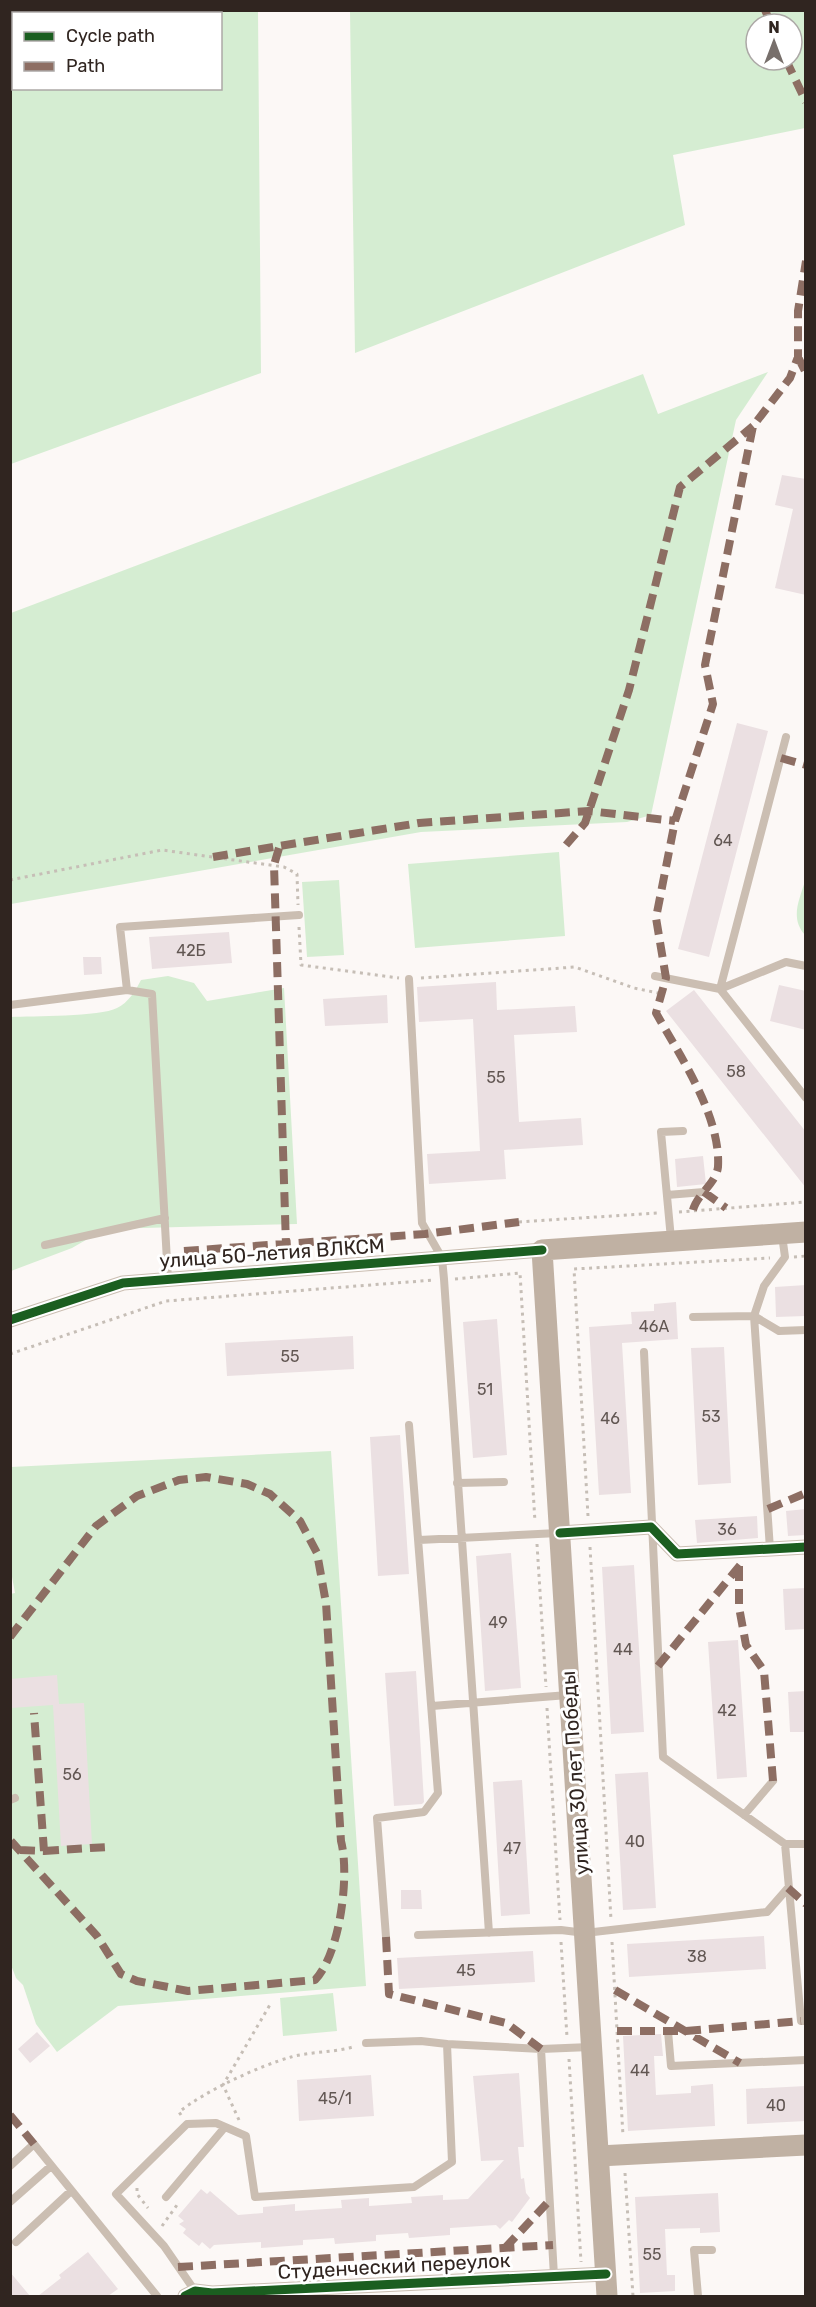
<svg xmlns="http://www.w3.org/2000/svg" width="816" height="2307" font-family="Rubik,sans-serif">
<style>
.green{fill:#d5edd2;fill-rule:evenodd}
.building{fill:#ebe0e2}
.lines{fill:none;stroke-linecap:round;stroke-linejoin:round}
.path{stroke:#c6beb6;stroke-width:3;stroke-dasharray:3 4.5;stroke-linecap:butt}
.lane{stroke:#cbbeb2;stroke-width:8}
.street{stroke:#cbbeb2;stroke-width:15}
.secondary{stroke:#c0b1a3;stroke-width:21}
.quiet{stroke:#8d6e63;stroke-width:8;stroke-dasharray:15 8;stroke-linecap:butt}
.cycleway-casing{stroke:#fff;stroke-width:13}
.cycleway{stroke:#1b5e20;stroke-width:9}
.labels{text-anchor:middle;stroke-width:6;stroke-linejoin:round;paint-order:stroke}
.number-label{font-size:16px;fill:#615652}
.street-label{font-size:20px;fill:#302520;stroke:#fff}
</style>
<rect width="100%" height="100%" fill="#fcf8f6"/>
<path class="green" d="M11,10L258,11L261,373L11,464ZM14,14H220V88H14Z
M350,11H805V128L673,155L685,225L355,353ZM756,24H792V60H756Z
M768,372L736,420L651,815L627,822L421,832L11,904V613L643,374L658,414Z
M559,852L565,936L415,948L408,864Z
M339,880L344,955L307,957L302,882Z
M805,881V935C790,918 799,901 805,881Z
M168,976L194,983L207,1001L284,988L297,1224L105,1229L72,1248L11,1271V1017C32,1016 100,1017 117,1008C128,1003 136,990 141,980Z
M331,1451L366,1986L118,2006L57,2052L36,2024L23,1985L16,1978L11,1965L10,1594L15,1593L10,1566L11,1467Z
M333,1993L337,2031L283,2036L280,1998Z"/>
<path class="building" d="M782,475L806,479V595L775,588L793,509L775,505Z
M737,723L768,731L709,957L678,949Z
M229,932L232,963L152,969L149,937Z
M83,957H101L102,974L84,975Z
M496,982L497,1010L575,1006L577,1032L514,1035L519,1122L581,1118L583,1145L504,1150L506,1179L429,1184L427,1154L480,1151L473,1019L419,1022L417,987Z
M779,985L806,991V1030L770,1021Z
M694,990L806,1132V1188L666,1011Z
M387,995L388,1023L325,1026L323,999Z
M703,1156L706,1184L677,1187L675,1159Z
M806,1285V1316L776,1317L775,1287Z
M676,1302L678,1339L622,1343L631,1493L599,1495L589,1327L632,1324L631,1312L654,1311V1304Z
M497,1319L507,1455L473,1458L463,1322Z
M353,1336L354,1369L227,1376L225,1343Z
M724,1347L731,1483L698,1485L691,1348Z
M400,1435L409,1574L378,1576L370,1437Z
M806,1509V1535L788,1536L786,1511Z
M757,1516L758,1538L697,1543L695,1520Z
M511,1553L521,1688L485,1691L476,1556Z
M634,1565L644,1732L611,1734L602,1567Z
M806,1588V1629L785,1630L783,1589Z
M738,1640L747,1777L717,1779L708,1642Z
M416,1671L424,1802L422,1804L394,1806L385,1673Z
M57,1675L59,1704L84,1703L92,1844L61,1846L53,1705L10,1708V1679Z
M806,1691V1732H790L788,1692Z
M648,1772L656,1908L623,1910L615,1774Z
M522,1780L530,1914L501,1916L493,1782Z
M401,1890H421L422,1909H401Z
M764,1936L766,1969L629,1977L627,1944Z
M533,1951L535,1982L399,1989L397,1958Z
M37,2032L50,2046L30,2063L18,2049Z
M661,2034L663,2056H654L656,2095L691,2093V2086L713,2084L715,2126L628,2131L623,2036Z
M519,2073L524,2147H518L521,2179L524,2178L526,2193L530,2198L512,2222L509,2220L500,2229L496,2225L450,2228V2235L409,2238L408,2233L376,2235V2241L335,2244L334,2238L303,2240V2245L261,2248V2242L214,2245L210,2249L202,2242L199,2246L183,2233L186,2229L179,2224L184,2221L178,2216L201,2189L207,2194L210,2191L238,2215L263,2213V2207L295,2204V2211L342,2208L341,2200L369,2198V2206L412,2203L411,2197L443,2195V2200L468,2199L504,2160L481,2161L473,2076Z
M371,2075L374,2116L299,2121L297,2080Z
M806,2086V2121L747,2124L746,2089Z
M718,2193L720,2232L700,2233V2228L665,2229L667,2275H675V2291L640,2293L635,2197Z
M88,2252L118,2289L108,2296H38L61,2278L59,2275Z
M10,2272L30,2296H10Z"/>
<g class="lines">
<path class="path" d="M10,880L162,850L284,867L297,874L298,905
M299,927L301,965L399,978
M421,978L575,967L634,988L663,994
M679,1212L806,1202
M519,1222L657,1213
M794,1257L806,1256
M455,1279L520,1273L535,1522
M10,1354L166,1301L434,1280
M588,1516L574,1269L770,1258
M537,1544L546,1687
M590,1547L611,1920
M547,1708L560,1920
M561,1942L567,2037
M612,1942L623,2136
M569,2059L581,2262
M181,2115L179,2112C205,2091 259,2066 291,2057C312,2051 335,2053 356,2046
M239,2120L223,2085L271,2003
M625,2173L633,2296
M137,2188V2194L148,2208
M162,2226L177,2205"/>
<path class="lane" d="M655,976L720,989L786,962L806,966
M409,979L422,1223L442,1258L444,1279L489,1933
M720,989L786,737
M720,989L806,1098
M127,990L152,994L168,1279
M10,1005L127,990L120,927L299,915
M667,1195L704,1192
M671,1239L661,1132L683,1131
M45,1245L165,1218
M693,1317L754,1316L779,1331L806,1330
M644,1352L663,1757L785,1844L801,2021H806
M457,1483L504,1482
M419,1540L558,1533
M770,1549L754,1316L764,1286L785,1257L782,1235
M432,1706L568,1695
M10,1800L15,1798
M744,1815L773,1781
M785,1844H806
M418,1935L561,1930L585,1933L767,1912L788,1888
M386,1937L377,1818L424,1812L438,1793L409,1425
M668,2031L671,2066L806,2060
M366,2043L421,2041L447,2044
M541,2049L554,2276
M10,2166L34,2144L157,2296
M166,2197L225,2127
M10,2202L51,2166
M16,2242L71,2191
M195,2291L164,2246L116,2194L187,2124L216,2123L246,2136L255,2197L414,2187L452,2162L447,2044L541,2049L590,2047
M698,2296L694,2250H712"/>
<path class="street" d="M10,1320L123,1283L542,1250
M560,1533L651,1527L677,1554L806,1547
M185,2296L195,2291L212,2293L606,2274"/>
<path class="secondary" d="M599,2156L806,2145
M607,2296L542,1250L806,1232"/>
<path class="quiet" d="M765,10L771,24
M786,60L806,102
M798,357L806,373
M781,758L806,765
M566,845L585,823L629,690L680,487L753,426
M279,848L274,865L286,1245
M213,857L419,823L589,811L675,821
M704,1192L726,1208
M693,1210C697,1194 716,1184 718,1167C721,1116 680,1056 656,1013L666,978L656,918L675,821L713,704L705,665L753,426L790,378L798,357V311L806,261
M184,1251L425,1234L519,1222
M768,1509L806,1493
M739,1566V1607L746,1645L764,1671L773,1781
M10,1637L96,1526L137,1496L179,1480L206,1477L247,1484L270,1494L300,1521L317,1553L326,1603L341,1841C350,1875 340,1954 315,1980L188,1991L137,1981L121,1974L97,1936L10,1840
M658,1666L741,1564
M20,1850L44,1851L34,1713
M44,1851L107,1847
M788,1888L806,1904
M386,1937L389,1994L506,2023L541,2049
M615,1990L740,2063
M617,2031H686L801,2021
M10,2115L34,2144
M505,2248L550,2200
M178,2267L553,2245"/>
<defs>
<path id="cycleway" d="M10,1320L123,1283L542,1250
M560,1533L651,1527L677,1554L806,1547
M185,2296L195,2291L212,2293L606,2274"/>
</defs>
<use href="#cycleway" class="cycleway-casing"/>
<use href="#cycleway" class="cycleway"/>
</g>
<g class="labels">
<g class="number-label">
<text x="723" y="846">64</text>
<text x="191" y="956">42Б</text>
<text x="736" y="1077">58</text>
<text x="496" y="1083">55</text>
<text x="654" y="1332">46А</text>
<text x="290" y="1362">55</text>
<text x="485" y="1395">51</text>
<text x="711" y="1422">53</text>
<text x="610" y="1424">46</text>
<text x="727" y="1535">36</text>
<text x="498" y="1628">49</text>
<text x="623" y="1655">44</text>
<text x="727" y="1716">42</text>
<text x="72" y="1780">56</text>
<text x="635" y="1847">40</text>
<text x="512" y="1854">47</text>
<text x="697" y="1962">38</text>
<text x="466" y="1976">45</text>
<text x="640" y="2076">44</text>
<text x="335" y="2104">45/1</text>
<text x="776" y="2111">40</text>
<text x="652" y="2260">55</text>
</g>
<g class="street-label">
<text transform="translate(272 1253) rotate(-4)" y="7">улица 50-летия ВЛКСМ</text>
<text transform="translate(575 1773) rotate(-94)" y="7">улица 30 лет Победы</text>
<text transform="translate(394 2266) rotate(-3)" y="7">Студенческий переулок</text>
</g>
</g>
<rect width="816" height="2307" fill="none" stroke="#302520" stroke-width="24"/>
<rect x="12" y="12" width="210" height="78" fill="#ffffff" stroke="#aca8a6" stroke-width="1.5"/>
<rect x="24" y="32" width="30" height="9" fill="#1b5e20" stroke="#aca8a6" stroke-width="1.5"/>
<text x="66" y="42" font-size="18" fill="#302520">Cycle path</text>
<rect x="24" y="62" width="30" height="9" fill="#8d6e63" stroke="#aca8a6" stroke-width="1.5"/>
<text x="66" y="72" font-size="18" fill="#302520">Path</text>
<g transform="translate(774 42)"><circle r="28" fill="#ffffff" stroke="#aca8a6" stroke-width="1.5"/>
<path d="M0-4.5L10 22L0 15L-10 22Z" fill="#776f6b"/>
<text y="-9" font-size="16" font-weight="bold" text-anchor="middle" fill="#302520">N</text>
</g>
</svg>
